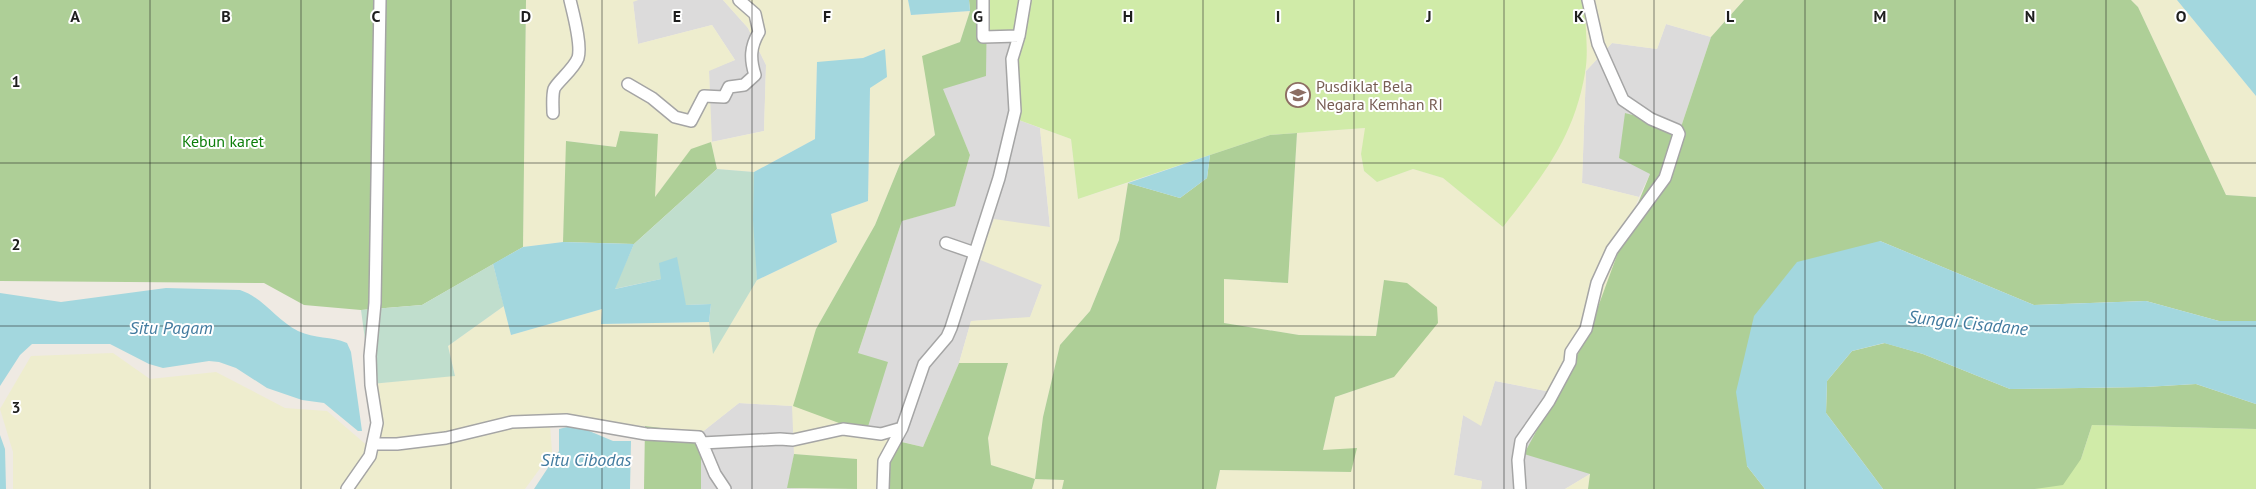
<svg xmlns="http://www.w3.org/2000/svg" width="2256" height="489" font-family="'PT Sans',sans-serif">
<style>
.residential{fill:#dcdbdb}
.farmland{fill:#eeedce}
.grass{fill:#d0eba8}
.forest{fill:#aecf97}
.wetland{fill:#c0decd}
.water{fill:#a3d7de}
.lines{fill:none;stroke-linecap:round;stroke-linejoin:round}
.minor-casing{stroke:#a5a5a5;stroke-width:14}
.minor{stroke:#fff;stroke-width:11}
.grid{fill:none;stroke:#1e1e1e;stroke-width:1;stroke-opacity:0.55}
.labels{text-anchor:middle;stroke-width:4;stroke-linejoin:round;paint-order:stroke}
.education-label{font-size:16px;fill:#785e54;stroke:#fff;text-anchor:start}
.park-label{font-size:16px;fill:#0c7e09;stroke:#fff}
.water-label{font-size:18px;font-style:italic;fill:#427b9f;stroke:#fff}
.grid-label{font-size:16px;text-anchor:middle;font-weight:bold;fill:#1e1e1e;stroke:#fff;stroke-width:4;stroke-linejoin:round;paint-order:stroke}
</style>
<rect width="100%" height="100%" fill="#efeae3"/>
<path class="residential" d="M638,0H723L748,28L766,65L764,131L711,142L709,70L735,60L712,25L638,44L633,1Z
M1666,24L1711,37L1681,127L1625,113L1650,174L1639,197L1582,183L1586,71L1612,43L1657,49Z
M986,40L1018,41L1016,119L1040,128L1050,228L1042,285L1030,318L971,321L959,363L923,447L866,433L858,353L902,221L955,205L970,155L942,89Z
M1495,381L1556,393L1590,474L1565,489H1481L1482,481L1454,475L1463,415L1481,425Z
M739,403L793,406L794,454L788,488L804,489H701V433Z"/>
<path class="farmland" d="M526,0H638L633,2L638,44L712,25L735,60L709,71L712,142L764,131L766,65L748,28L723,0H908L911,15L970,11L960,42L923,57L935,135L900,164L875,225L816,329L866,433L889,439L886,489H857L856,459L794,454L792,406L739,403L701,433L599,421L550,425L552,452L525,489H13V452L0,409L31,356L113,353L150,379L216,372L285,408L327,411L377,454L371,384L455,375L448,346L504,306L511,335L602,309L601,324L709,322L713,353L757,280L837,242L831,214L868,201L870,88L885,49L863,58L817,63L815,139L754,172L717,169L711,142L691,150L654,198L617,147L567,141L563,242L523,247Z
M1584,0H1744L1711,37L1666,24L1657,49L1612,43L1586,71L1582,183L1639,197L1587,337L1556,393L1495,381L1481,426L1463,415L1454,475L1482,481L1481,489H1216L1220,470L1351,472L1323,450L1335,397L1394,377L1384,280L1376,336L1299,335L1224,323V279L1288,283L1297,133L1366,128L1361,154L1364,171L1377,182L1413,169L1443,178L1503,227L1586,71Z
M2131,0H2177L2256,96V197L2226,195L2138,7Z
M1040,128L1071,139L1078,199L1128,183L1119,240L1090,311L1060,345L1043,417L1035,479L1065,480L1062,489H1032L1035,479L991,465L988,438L1008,364L959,363L971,321L1030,317L1042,285L978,259L994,219L1050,227Z
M1590,474L1588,489H1565Z"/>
<path class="grass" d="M987,0H1584C1585,22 1589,52 1585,73C1574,138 1542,177 1503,227L1443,178L1413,169L1377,182L1364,171L1361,154L1365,128L1270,135L1078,199L1071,139L1016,119L1018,42L986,40Z
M2092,425L2256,429V489H2035L2081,459Z"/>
<path class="forest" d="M0,0H526L523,247L422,305L361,310L304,305L264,283L0,281Z
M969,0H987L986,76L943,89L970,155L955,206L902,221L858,353L888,362L866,433L793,406L816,329L875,225L900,164L935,135L922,56L960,42L970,11Z
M1744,0H2131L2138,7L2226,195L2256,197V321H2219L2146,301L2034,305L1880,241L1747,466L1765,489H1588L1590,474L1524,454L1587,337L1620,247L1650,174L1619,158L1625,113L1681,127L1711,37Z
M620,131L658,134L655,197L691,149L711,142L717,169L634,244L563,242L566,141L616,147Z
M1297,133L1288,283L1224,279V323L1299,335L1376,336L1384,280L1407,283L1437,307L1438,323L1394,377L1335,397L1323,450L1357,448L1351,472L1220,470L1216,489H1062L1064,480L1035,479L1032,489H886L889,439L923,447L959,363H1008L988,438L991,465L1035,479L1043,417L1060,345L1090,311L1119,240L1128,183L1180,198L1207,178L1210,155L1270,135Z
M1885,343L1923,354L2010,389L2145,387L2196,384L2256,404V429L2092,425L2081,459L2063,485L2035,489H1883L1826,413L1827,381L1852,351Z
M645,426L701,433V489H644Z
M794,454L857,459V489L787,488Z"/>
<path class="wetland" d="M717,169L754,172L757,280L713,354L709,322L711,304L686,305L661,279L614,289L634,244Z
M493,264L504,306L448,346L455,376L371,384L361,310L422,305Z"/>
<path class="water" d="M908,0H969L970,11L911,15Z
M2177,0H2256V96Z
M885,49L887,77L870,88L868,201L831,214L837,242L757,280L753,220L754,172L815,139L817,62L863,58Z
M1210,155L1207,178L1180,198L1128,183Z
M1880,241L2034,305L2146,301L2219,321H2256V404L2196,384L2145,387L2010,389L1923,354L1884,343L1852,351L1827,381L1826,413L1883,489H1765L1747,466L1736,392L1754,316L1797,262Z
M563,242L634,244L615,289L661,279L659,263L677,257L686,305L711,304L709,322L601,324L602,309L511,335L493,264L523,247Z
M166,288L240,290C264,298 276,320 298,331C315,339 331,336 347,343L351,352L362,431H358L324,403L302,400L267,388L236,368L219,362L209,361L163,368L149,364L110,344H32L20,355L0,386V293L61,302Z
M575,425L613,441H631L630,489H534L559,451V429Z
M0,435L5,449L6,489H0Z"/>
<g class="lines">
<defs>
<path id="minor" d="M983,0V37L1019,36
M628,84L652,98L675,117L691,121L704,96L724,97L729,87L744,85L755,75C750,59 750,47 759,32L755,14L739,0
M553,113C553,106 552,96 554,89C556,83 574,69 578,58C582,45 573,13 570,0
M946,243L975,253
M702,443L715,474L725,489
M373,444H397L446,438L512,422L566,420L646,434L699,437L702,443L780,439L793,440L843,429L881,434L902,428
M347,489L370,456L377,423L371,385L370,356L375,303L380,0
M883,489L884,461L902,428L924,364L947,337L951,328L999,178L1015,111L1012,59L1019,36L1025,0
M1520,489L1518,460L1521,441L1549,401L1570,362L1571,352L1586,329L1597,283L1612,250L1665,178L1679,134L1677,130L1651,119L1623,100L1598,44L1588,0"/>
</defs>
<use href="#minor" class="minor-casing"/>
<use href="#minor" class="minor"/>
</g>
<path class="grid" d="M150,0V489M301,0V489M451,0V489M602,0V489M752,0V489M902,0V489M1053,0V489M1203,0V489M1354,0V489M1504,0V489M1654,0V489M1805,0V489M1955,0V489M2106,0V489M0,163H2256M0,326H2256"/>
<defs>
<symbol id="school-ring" viewBox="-11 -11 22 22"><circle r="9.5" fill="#fff" stroke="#8d6e63" stroke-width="1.5"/><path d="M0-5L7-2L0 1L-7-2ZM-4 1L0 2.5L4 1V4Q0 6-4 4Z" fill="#8d6e63"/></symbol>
</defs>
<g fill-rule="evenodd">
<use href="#school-ring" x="1284" y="81" width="28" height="28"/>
</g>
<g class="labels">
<g class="education-label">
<text x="1316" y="92">Pusdiklat Bela<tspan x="1316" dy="18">Negara Kemhan RI</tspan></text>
</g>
<g class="park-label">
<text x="223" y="147">Kebun karet</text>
</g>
<g class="water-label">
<text transform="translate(1968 323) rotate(6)" y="6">Sungai Cisadane</text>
<text x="171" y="334">Situ Pagam</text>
<text x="586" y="466">Situ Cibodas</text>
</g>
</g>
<g class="grid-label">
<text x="75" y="22">A</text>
<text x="226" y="22">B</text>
<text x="376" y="22">C</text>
<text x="526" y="22">D</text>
<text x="677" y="22">E</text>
<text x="827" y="22">F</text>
<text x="978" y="22">G</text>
<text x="1128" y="22">H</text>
<text x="1278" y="22">I</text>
<text x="1429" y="22">J</text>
<text x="1579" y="22">K</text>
<text x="1730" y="22">L</text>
<text x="1880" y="22">M</text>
<text x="2030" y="22">N</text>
<text x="2181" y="22">O</text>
<text x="16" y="87">1</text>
<text x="16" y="250">2</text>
<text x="16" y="413">3</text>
</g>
</svg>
